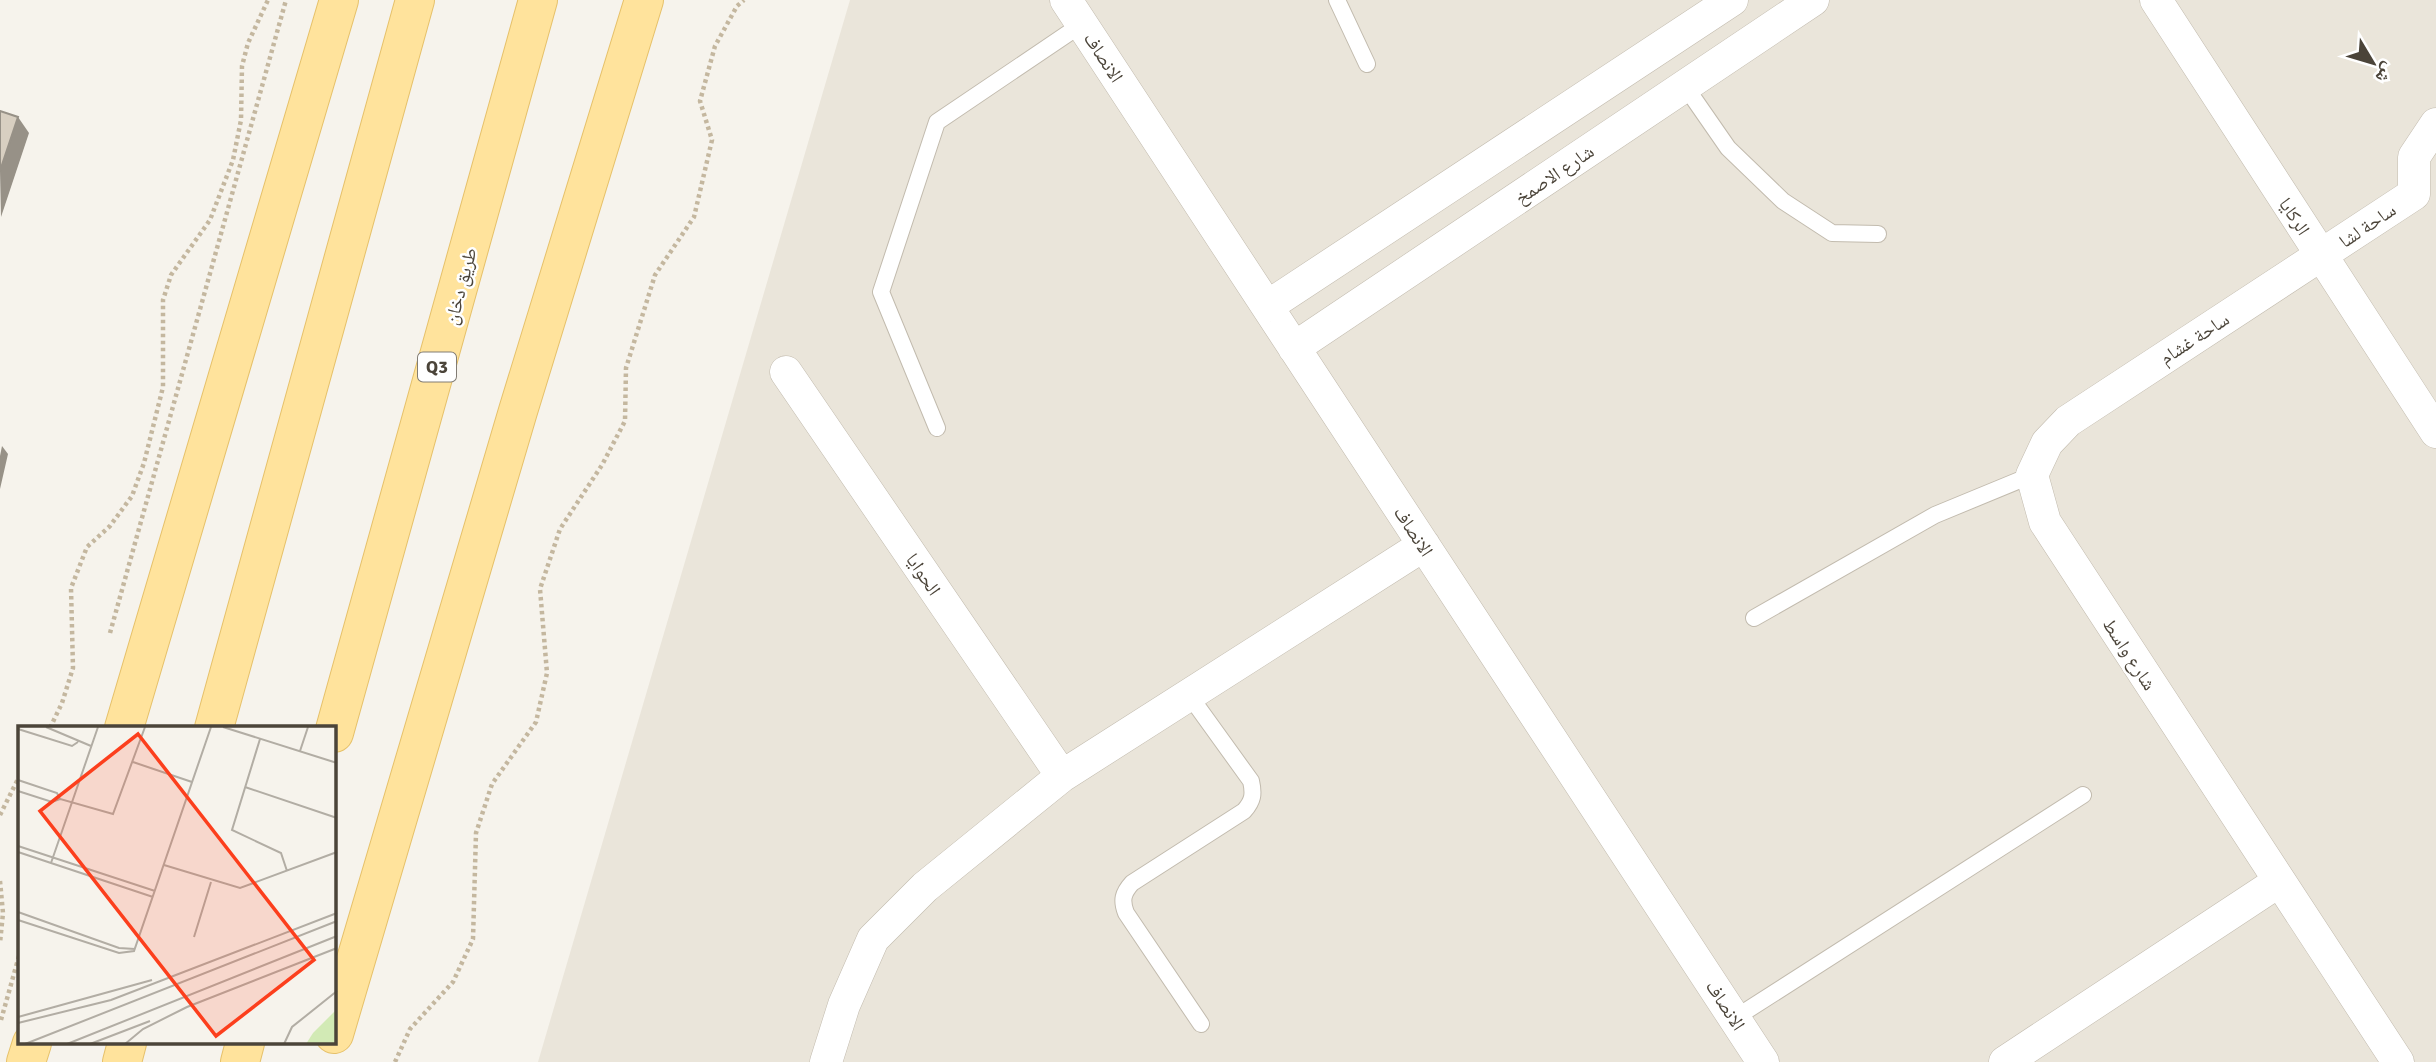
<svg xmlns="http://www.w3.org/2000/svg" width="2436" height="1062" font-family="Signika,'Noto Naskh Arabic',sans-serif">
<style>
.residential{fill:#eae5da}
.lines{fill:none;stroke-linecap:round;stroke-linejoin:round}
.lane-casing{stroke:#c2bbae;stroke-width:18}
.street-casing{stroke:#c2bbae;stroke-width:33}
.primary-casing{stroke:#e6c16a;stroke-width:40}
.path{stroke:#c4b79f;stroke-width:4.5;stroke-dasharray:3.5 3.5;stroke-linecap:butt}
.lane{stroke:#fff;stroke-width:16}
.street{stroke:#fff;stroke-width:32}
.primary{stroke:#ffe39c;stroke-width:38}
.shaded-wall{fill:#979187}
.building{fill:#d8cfc1;stroke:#979187;stroke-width:2}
.labels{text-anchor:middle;stroke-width:5;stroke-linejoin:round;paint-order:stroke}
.shield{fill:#fff;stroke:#817c74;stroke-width:2}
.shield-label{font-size:18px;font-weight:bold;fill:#4b4439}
.street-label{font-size:19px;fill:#4b4439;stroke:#fff}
.inset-road{fill:none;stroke:#b2ada4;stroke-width:2}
.view{fill:#fc3f1d;fill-opacity:0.15;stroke:#fc3f1d;stroke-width:3.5}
.inset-edge{fill:none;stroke:#4b4439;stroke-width:3.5}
</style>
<rect width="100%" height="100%" fill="#f6f3ec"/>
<path class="residential" d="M850,0H2436V1062H538Z"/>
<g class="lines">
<defs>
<path id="lane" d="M1337,0L1367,64
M1685,86L1728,148L1783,201L1832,233L1878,234
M937,428L881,292L937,122L1082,24
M1754,618L1935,515L2032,475
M1189,695L1251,781C1254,794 1253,801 1244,811L1132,883C1123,893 1121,900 1126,913L1201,1024
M1735,1018L2083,795"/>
<path id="street" d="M1066,0L1763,1062
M2156,0L2436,432
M2414,194V157L2436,124
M1268,306L1732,0
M1294,348L1813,0
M786,372L1062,776
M826,1062L844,1005L873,939L925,887L1062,776L1424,545
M2005,1062L2278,882
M2398,1062L2045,522L2032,475L2047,443L2068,421L2414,194"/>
<path id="primary" d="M124,728L339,0
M214,728L415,0
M334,733L538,0
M334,1034L518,411L644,0
M26,1062L32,1043
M122,1062L127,1043
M240,1062L245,1043"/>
</defs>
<use href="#lane" class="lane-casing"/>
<use href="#street" class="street-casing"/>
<use href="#primary" class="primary-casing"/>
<path class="path" d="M110,633L286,0
M50,728L62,703L73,668L71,588L87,547L110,526L132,496L144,463L163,387V300L171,275L210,220L233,160L241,120L242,66L248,43L268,0
M0,815L19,777
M0,881L3,913L0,943
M1,1020L19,956
M395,1062L410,1029L453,982L473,939L476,833L492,784L536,722L547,673L540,589L560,529L602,465L625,421L626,368L655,275L694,217L712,140L700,101L715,46L737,6L744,0"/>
<use href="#lane" class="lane"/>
<use href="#street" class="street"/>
<use href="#primary" class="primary"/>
</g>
<path class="shaded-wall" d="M18,117L29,133L1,217L0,171Z
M2,446L8,454L0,489V456Z"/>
<path class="building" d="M0,111L18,117L0,171Z"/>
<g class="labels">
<rect class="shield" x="418" y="352.5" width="38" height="29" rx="5"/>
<g class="shield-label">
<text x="437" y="373">Q3</text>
</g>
<g class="street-label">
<text transform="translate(1104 57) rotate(57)" y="7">الانصاف</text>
<text transform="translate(1554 174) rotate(-34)" y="7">شارع الاصمخ</text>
<text transform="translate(2295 216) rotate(57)" y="7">الركايا</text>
<text transform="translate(2367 225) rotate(-34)" y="7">ساحة لشا</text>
<text transform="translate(460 286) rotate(-75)" y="7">طريق دخان</text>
<text transform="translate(2194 338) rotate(-33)" y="7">ساحة غشام</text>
<text transform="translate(1414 531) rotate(57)" y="7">الانصاف</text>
<text transform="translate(924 574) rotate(56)" y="7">الحوايا</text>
<text transform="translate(2130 654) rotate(57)" y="7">شارع واسط</text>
<text transform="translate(1726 1005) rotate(57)" y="7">الانصاف</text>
</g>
</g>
<g transform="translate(18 726)">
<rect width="318" height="318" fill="#f6f3ec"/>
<path d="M318,284V318H288L295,307Z" fill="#d2eab5"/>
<path class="inset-road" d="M28,1L73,20M205,1L319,37M0,3L54,20L60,16M242,13L214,104L263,127L269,145M282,25L290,1M115,36L174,56M0,54L39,67L42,73L95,88L127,1M227,61L319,92M0,65L34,76L42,73M0,120L137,165M0,126L135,171M33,137L80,1M146,139L222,162L319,126M0,186L101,222L117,223M0,194L101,227L116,225L193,1M176,211L193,156M0,291L134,254M0,297L93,274L319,187M7,318L319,195M49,318L319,210M72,318L132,295M107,318L125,303L169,281L319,222M266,318L274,301L319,265"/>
<path class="view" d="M120,8L296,234L198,310L22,85Z"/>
<rect width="318" height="318" class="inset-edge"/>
</g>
<g transform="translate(2373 63) rotate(128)" stroke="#ffffff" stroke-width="5" paint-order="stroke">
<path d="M0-5L12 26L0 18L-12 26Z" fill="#4b4439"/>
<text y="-10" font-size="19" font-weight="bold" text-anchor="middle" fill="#4b4439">ش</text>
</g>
</svg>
